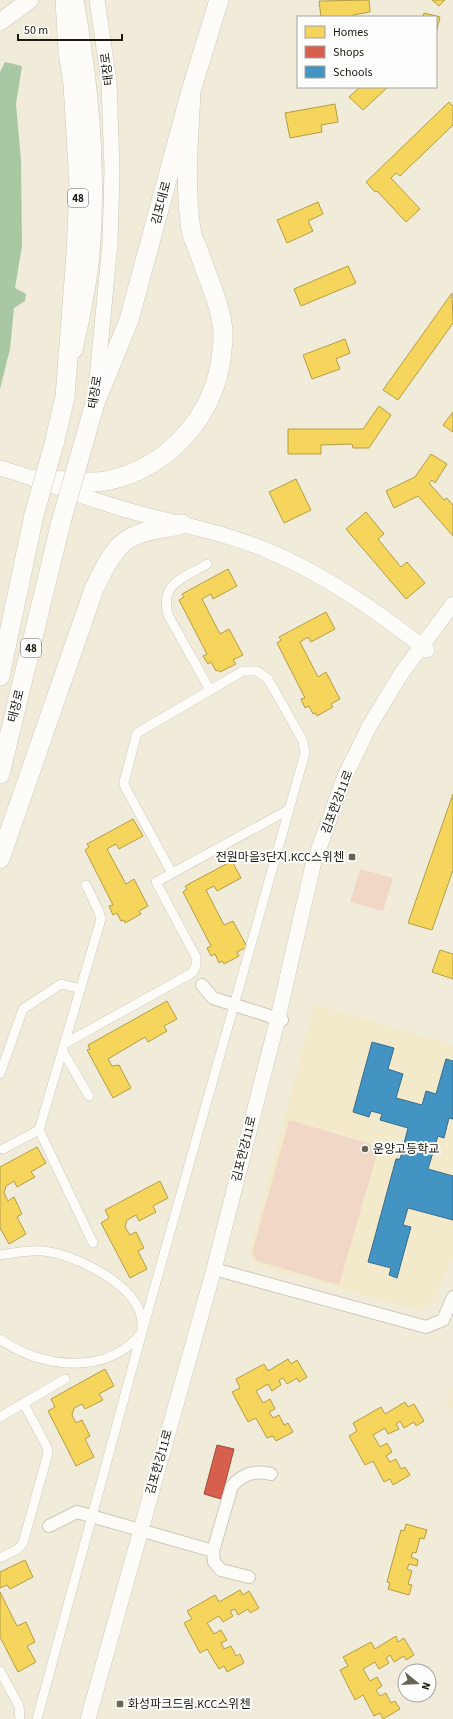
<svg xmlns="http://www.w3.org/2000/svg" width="453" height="1719" font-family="'Source Sans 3','Noto Sans KR',sans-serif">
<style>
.built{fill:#f3eacc}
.green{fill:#f0d7c6}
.water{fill:#a8c7a3}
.homes{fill:#f6d55c;stroke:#b59d45}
.shops{fill:#d6604d;stroke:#9e4b3a}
.schools{fill:#4393c3;stroke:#386e8d}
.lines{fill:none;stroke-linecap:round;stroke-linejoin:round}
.pedestrian-casing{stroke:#cdc9ba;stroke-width:10}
.minor-casing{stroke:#cdc9ba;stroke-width:14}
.tertiary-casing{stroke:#cdc9ba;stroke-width:16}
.secondary-casing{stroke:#cdc9ba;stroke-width:18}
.primary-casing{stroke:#cdc9ba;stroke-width:20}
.pedestrian{stroke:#fdfcf9;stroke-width:9}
.minor{stroke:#fdfcf9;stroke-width:12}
.tertiary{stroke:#fdfcf9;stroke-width:15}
.secondary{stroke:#fdfcf9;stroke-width:17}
.primary{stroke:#fdfcf9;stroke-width:19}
.primary-bridge-casing{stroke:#cdc9ba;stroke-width:20;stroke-linecap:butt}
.primary-bridge{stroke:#fdfcf9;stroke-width:19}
.poi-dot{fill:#676355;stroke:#fefefe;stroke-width:1.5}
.labels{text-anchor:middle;stroke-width:4;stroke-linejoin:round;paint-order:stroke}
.shield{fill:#fefefe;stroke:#605e56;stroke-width:1}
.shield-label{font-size:11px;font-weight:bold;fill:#1d190e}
.street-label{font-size:12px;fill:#1d190e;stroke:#fefefe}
.poi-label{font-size:12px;fill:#1d190e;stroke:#fefefe;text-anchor:start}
</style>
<rect width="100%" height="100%" fill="#f1ecda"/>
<path class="built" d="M314,1004L453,1045V1259L433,1301L419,1311L255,1264L249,1254Z
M453,1389V1408L445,1405Z"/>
<path class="green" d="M360,869L393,878L383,911L350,902Z
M289,1120L371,1144L377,1154L339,1285L257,1261L252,1253Z"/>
<path class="water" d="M5,62L22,66L16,104L21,161L22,246L15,288L26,294L25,301L14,308L10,349L0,389V72Z"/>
<path class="homes" d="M369,0L370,12L353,15L354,17H321L319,1Z
M432,0H445L439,6Z
M424,13L440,17L436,33V17H423Z
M360,87H388L363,110L349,97Z
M449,102L453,106V125L400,176L396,173L391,178L420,209L406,222L377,191L375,192L366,182Z
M335,104L338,122L321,125L322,132L290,138L285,113Z
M318,202L323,214L308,221L313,231L287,243L277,220Z
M348,266L356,283L301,306L294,289Z
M452,293L453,323L398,400L383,390Z
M345,339L350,353L336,359L340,369L312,379L303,355Z
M379,406L391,415L369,448H353L352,444L321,445V454H288V429H363Z
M453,412V432L443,425Z
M431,454L447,464L435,483L432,480L429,483L444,500L447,498L453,505V536L418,496L394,508L386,491L415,477Z
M296,479L311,510L284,523L269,492Z
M366,512L384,534L378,539L401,567L407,562L425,583L406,599L346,529Z
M228,569L237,586L213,599L211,594L202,599L220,634L229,629L243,655L233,660L236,664L220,672L218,670L216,671L211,662L208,664L203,656L207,654L179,600L184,597L182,594Z
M326,612L335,629L311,642L308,637L300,642L318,677L326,672L340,699L331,704L333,707L317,716L316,713L313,714L309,706L305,708L301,699L305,698L277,643L281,640L279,637Z
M453,794V870L432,930L408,923Z
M133,819L143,836L119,849L116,844L107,849L126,884L134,879L148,906L139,911L141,914L125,923L124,920L121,921L117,913L113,915L109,906L113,905L85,850L89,847L87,844Z
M232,861L241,878L217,891L214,886L206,890L224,925L233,921L247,947L237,952L239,956L224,964L222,961L219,963L215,954L211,956L207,948L211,946L183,892L187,889L185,886Z
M440,950L453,954V979L432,972Z
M167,1001L177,1019L164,1026L167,1031L148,1042L145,1037L108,1059L112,1066L119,1065L131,1088L113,1098L87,1050L90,1049L88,1045Z
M37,1147L46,1163L31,1172L35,1177L17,1187L14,1181L6,1186L4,1193L8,1201L14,1197L22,1214L17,1217L26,1234L9,1244L0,1228V1167Z
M160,1181L168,1198L153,1206L156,1212L139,1221L136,1215L127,1220L125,1227L130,1235L136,1232L144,1248L138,1251L147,1269L130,1278L101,1223L109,1218L105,1210Z
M288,1359L291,1364L297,1360L307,1377L299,1382L297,1378L287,1384L283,1378L279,1380L281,1385L272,1391L268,1384L256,1391L263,1403L270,1399L275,1409L269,1412L273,1418L279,1415L284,1425L288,1423L293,1432L276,1441L273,1436L267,1438L256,1418L248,1422L232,1392L240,1388L236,1379L264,1364L268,1371Z
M105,1369L114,1386L99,1394L103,1400L85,1409L82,1404L74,1408L72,1415L76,1423L82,1420L90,1436L85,1439L94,1457L76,1466L48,1411L55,1407L51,1399Z
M405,1402L408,1407L414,1404L424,1421L416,1426L414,1422L404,1428L400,1421L396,1424L399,1429L388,1434L385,1428L373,1435L380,1447L387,1443L392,1452L386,1456L390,1462L396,1459L401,1469L405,1467L410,1475L393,1485L390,1479L384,1482L373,1461L365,1465L349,1436L357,1431L353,1423L381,1407L385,1414Z
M406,1524L427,1530L424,1539L420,1538L416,1553L413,1552L411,1557L418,1560L417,1566L409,1564L407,1569L412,1571L408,1584L412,1585L409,1595L388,1589L390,1583L387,1582L401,1530L404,1531Z
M25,1560L33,1577L10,1589L7,1585L0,1588V1572Z
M240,1590L243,1595L249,1591L259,1608L250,1613L248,1609L238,1615L235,1609L230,1611L233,1616L223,1622L219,1616L207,1623L214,1634L221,1630L227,1640L221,1643L224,1649L231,1646L236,1656L240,1654L244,1663L227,1672L224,1666L219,1669L207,1649L200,1653L184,1623L192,1619L187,1611L215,1595L219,1602Z
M0,1592L17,1626L26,1622L35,1642L27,1646L36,1662L18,1672L0,1637Z
M396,1636L398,1642L404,1638L414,1655L406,1660L404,1656L394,1662L390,1655L386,1658L389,1663L379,1669L375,1662L363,1669L370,1681L377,1677L382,1686L376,1690L380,1696L386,1693L391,1703L395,1701L400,1709L383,1719L380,1713L374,1716L363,1695L355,1700L340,1670L348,1666L343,1657L371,1642L375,1649Z"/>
<path class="shops" d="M217,1445L234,1449L221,1499L204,1494Z"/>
<path class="schools" d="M372,1042L394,1048L388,1069L403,1074L396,1098L422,1105L426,1091L436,1094L446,1059L453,1061V1119L449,1118L444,1138L438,1136L428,1169L453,1176V1220L408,1208L403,1225L411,1227L397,1278L389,1275L391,1268L368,1262L396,1159H400L408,1128L380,1120L382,1114L371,1111L369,1117L353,1112Z"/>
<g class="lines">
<defs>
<path id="pedestrian" d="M207,564C183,579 160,582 168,615L210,690
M64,1044L192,973L196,966V957L156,882L288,810
M62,1050L89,1096
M0,1074L23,1009L61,984L81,989
M39,1130L93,1243
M3,1149L39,1130L101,919L99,912L86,885
M0,1255C14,1253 28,1250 43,1251C74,1254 133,1283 141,1316C142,1321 142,1327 142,1332C109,1376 41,1369 0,1339
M0,1417L65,1379
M0,1558L18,1549L23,1543L48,1453L47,1447L24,1404
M0,1671L19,1706L20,1719
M37,1719L142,1332L305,753L303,741L268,679L257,671H243L137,733L124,782L125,787L172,873"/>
<path id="minor" d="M202,985L213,998L282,1020
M214,1269L426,1327L443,1320L453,1297
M49,1526L77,1512L213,1551
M249,1577L221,1570L214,1562L213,1551L232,1486C243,1474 254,1470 271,1474"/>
<path id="tertiary" d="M75,350C82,319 89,286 92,254C99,170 91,83 76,0
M96,390L110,243L112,170L109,82L97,0
M0,468C41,480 80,496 120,508C169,523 219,530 266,550C325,574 376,611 427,650
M88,1719L214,1269L278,1018L313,865L345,776L370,725L401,674L453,604"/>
<path id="secondary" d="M0,22L30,0"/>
<path id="primary" d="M54,444L65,397L76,254L79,186L73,84L68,51L65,0
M81,452L95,403L129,320L191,91L219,0
M37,479C54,480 90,484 106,481C169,468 216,415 222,351C222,345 224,339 223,333C222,307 207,277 199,252C196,245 192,237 191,230C184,184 189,137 191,91
M0,676L34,515
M0,774L61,522
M0,859L94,589C104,569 115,541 139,534C152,529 168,528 182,524"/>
</defs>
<use href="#pedestrian" class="pedestrian-casing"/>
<use href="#minor" class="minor-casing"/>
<use href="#tertiary" class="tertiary-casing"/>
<use href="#secondary" class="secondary-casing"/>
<use href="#primary" class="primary-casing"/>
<use href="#pedestrian" class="pedestrian"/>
<use href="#minor" class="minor"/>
<use href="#tertiary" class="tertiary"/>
<use href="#secondary" class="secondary"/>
<use href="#primary" class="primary"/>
<defs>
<path id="primary-bridge" d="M34,515L54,444
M61,522L81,452"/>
</defs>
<use href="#primary-bridge" class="primary-bridge-casing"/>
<use href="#primary-bridge" class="primary-bridge"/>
</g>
<g class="poi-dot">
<rect x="348" y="853" width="8" height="8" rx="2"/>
<circle cx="365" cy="1149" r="4"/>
<rect x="116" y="1700" width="8" height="8" rx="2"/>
</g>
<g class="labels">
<g class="shield">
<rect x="68" y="189" width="20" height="18" rx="3"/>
<rect x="21" y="639" width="20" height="18" rx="3"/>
</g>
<g class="shield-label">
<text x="78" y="202">48</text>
<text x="31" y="652">48</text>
</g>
<g class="street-label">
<text transform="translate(107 69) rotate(-97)" y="4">태장로</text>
<text transform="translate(161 203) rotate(-75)" y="4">김포대로</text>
<text transform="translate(95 392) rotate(-81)" y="4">태장로</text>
<text transform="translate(16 706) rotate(-76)" y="4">태장로</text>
<text transform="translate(337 802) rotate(-69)" y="4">김포한강11로</text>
<text transform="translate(244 1149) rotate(-76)" y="4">김포한강11로</text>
<text transform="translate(159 1462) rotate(-74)" y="4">김포한강11로</text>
</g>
<g class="poi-label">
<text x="344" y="861" text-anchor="end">전원마을3단지.KCC스위첸</text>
<text x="373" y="1153">운양고등학교</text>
<text x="128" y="1708">화성파크드림.KCC스위첸</text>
</g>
</g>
<rect x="297" y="16" width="140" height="72" fill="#fefefe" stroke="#a4a29e"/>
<rect x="305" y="26" width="20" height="12" fill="#f6d55c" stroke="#a4a29e"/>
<text x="333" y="36" font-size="12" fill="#1d190e">Homes</text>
<rect x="305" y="46" width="20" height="12" fill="#d6604d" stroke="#a4a29e"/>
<text x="333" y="56" font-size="12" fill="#1d190e">Shops</text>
<rect x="305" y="66" width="20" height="12" fill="#4393c3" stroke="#a4a29e"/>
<text x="333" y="76" font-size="12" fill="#1d190e">Schools</text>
<g transform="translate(417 1683) rotate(108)"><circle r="19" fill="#fefefe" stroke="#a4a29e"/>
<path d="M0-3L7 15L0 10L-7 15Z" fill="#676355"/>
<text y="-6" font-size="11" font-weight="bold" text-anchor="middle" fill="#1d190e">N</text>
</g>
<path d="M18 34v6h104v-6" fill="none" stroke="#1d190e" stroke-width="2"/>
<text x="24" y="34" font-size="12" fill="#1d190e" stroke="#fefefe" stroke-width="3" paint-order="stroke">50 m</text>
</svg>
